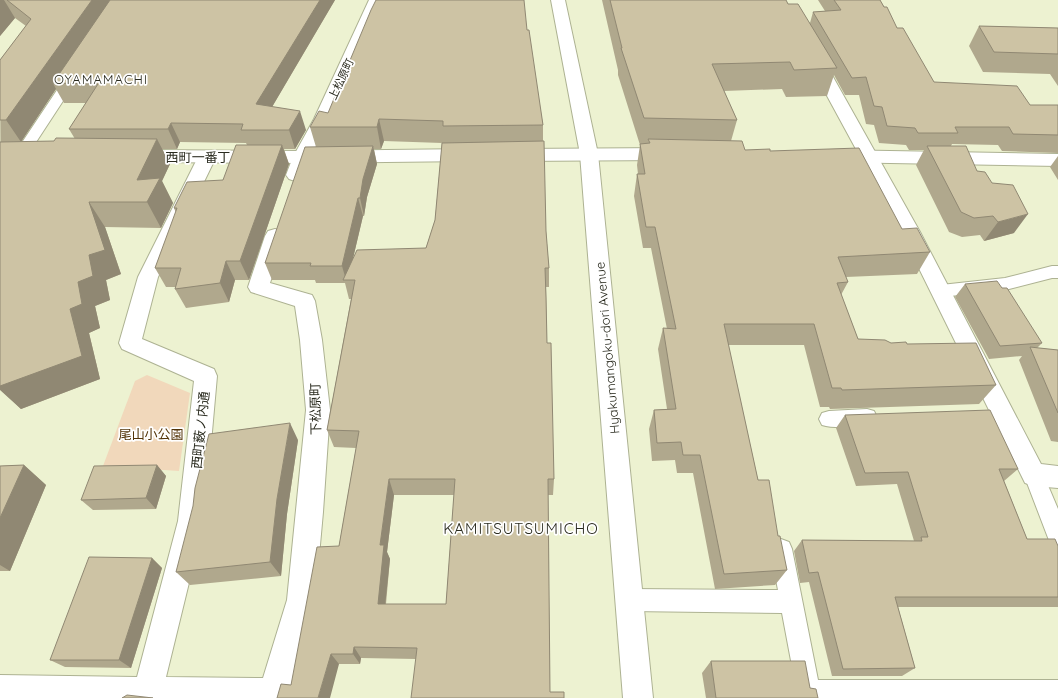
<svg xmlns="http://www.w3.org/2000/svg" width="1058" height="698" font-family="Quicksand,'Noto Sans JP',sans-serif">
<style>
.green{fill:#f1d8bb}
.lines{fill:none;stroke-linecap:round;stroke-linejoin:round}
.lane-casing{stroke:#adb292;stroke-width:2}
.street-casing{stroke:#adb292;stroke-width:2}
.secondary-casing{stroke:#adb292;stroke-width:2}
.highway-casing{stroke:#adb292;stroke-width:2}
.lane{fill:#fff;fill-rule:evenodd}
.street{fill:#fff;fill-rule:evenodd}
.secondary{fill:#fff;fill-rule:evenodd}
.highway{fill:#fff;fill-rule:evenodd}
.wall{fill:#b0a88d;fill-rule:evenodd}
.shaded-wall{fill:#908873}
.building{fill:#cdc3a4;stroke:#908873;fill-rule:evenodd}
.labels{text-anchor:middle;stroke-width:3.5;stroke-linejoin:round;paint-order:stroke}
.far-street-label{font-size:11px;fill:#2a2b1f;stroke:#fff}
.far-quarter-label{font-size:13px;letter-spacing:1px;fill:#2a2b1f;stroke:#fff}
.street-label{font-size:13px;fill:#2a2b1f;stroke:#fff}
.park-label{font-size:13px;fill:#533408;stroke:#fff}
.quarter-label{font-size:15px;letter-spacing:1px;fill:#2a2b1f;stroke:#fff}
</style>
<rect width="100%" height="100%" fill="#edf2d1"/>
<path class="green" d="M147,375L190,393L179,471L103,466L135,381Z"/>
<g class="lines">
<defs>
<path id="lane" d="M74,71L79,72L80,75L25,159L20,161L15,159L13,156L69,72Z
M1052,266H1058V278H1052L1005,290L941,297L935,295L933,291L935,287L941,285L1005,278Z
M867,409L874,411L877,417L874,423C861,427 835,429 822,425L819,419L822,413L829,411Z
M1034,466L1041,469L1058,509V546L1050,543L1024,475L1027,469Z
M781,539L789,542L792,549L818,680H1058V698H798L782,613L629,611L621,608L618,600L621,592L629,589L778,590L770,549L773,542Z"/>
<path id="street" d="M369,0H383C361,50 340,100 315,148C310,158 307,170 301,179L295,181L289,179L286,175L293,157L314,119Z
M815,54L820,56L823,59L920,232L1041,464L1058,466V488L1034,486L1025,483L901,232L807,59L810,56Z
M207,151L213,153L216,157L158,277L142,339L214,369L217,376L204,521L166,677L263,678L287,600L306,410L300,340L295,306L251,292L248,287L265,236L268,231L275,229L282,231L285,236L270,283L312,295L315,301L322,340L330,410L323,512L315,600L289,693L287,698H0V675L137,677L178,521L194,381L122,349L119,343L138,277L198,157L201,153Z"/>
<path id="secondary" d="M669,148L675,150L678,154L675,158L669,160L515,161L509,159L506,155L509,151L515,149Z
M471,149L477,151L480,155L477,159L471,161L302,163L137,162L131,160L128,156L131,152L137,150L302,151Z
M833,150L1058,154V166L833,162L827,160L824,156L827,152Z"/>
<path id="highway" d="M551,0H565L598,154L653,698H623L580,154Z"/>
</defs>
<use href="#lane" class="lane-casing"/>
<use href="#street" class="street-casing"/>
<use href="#secondary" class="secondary-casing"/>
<use href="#highway" class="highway-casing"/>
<use href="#lane" class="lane"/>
<use href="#street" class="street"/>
<use href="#secondary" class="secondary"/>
<use href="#highway" class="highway"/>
</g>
<path class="wall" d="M0,0H335L272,107L306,130L295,149H284L289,164L249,280H235L229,302L186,308L175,289L176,287H166L155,268L176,213L174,208L223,180L247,145L246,143L180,142L177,149H162L170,164L162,181L173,203L161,228L105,227L121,274L106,280L110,300L95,306L100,328L89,333L100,379L21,409L2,391V392L0,60L26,26L15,18L0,36ZM56,89L64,103H86L69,129L75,139L54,141L21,142Z
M602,0H786L788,4L810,23L813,12L825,11L818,0H880L897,28L934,82L1030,105H1058V153L1002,151L998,145L952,144L951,146L977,171L1014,233L984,241L980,235L962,237L949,232L916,165L924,150H909L906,145L879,143L874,125L866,124L859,95H845L834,75L827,96L786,97L782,89L724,91L737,120L731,141L745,150L770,151L902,229L930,252L917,274L846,277L848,282L841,295L858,339L891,343L907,344L996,385L979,404L830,409L829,407H820L804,345H728L758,480L778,536L787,570L775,585L715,589L693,473H677L675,460L652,461L649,429L654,410L667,409L658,349L663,328L667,329L651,248H643L634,196L637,174H638L637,165L640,145L618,75V70Z
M979,26L1058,28V86L1050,74L983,72L969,46Z
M527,30L543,125V141L546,231L549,268V287H546L547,343L554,479L553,495H548L550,692L564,698L416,659L361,658L360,664H339L291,685L339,546L356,448L334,447L327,430L351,299H349L345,283H316L315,280H272L265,263L316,147L310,127L328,113ZM384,141L442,143L435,220L426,248L352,262L363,216H364L367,197L377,164L374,149H381ZM394,495H454L446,604H386L390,559L387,552Z
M1058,156V180L1050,167Z
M965,284L1002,288L1042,343L1037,348L1058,350V442L1051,441L1019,360L1022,356L989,359L955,297Z
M845,415L1018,469L1004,481L1027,539L1058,546V607H898L915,668L902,676H832L809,582L800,583L794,551L802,540L914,541L897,484L856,486L836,428Z
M298,440L287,514L281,576L190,585L176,572Z
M24,465L46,485L10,571H0V466Z
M157,465L166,476L156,509L93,510L81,500Z
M152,558L162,568L131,668L65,667L50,660Z
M711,661L810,688L818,698H706L702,673Z"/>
<path class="shaded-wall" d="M0,0H4L15,18L0,36Z
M92,0H116L53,83L56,89L21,142L6,120Z
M320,0H335L262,124L256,104Z
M300,111L306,130L295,149L289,130Z
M379,119L384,141L381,149L377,127Z
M171,123L180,142L177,149L168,129Z
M157,139L170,164L162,181L173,203L161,228L147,202L137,180Z
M282,145L289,164L249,280L240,261Z
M373,146L377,164L367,197L364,216L360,198L363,179Z
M358,198L363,216L348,280H346L342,266Z
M89,202L105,227L121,274L106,280L110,300L95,306L100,328L89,333L100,379L21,409L0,390V368L70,309L78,282L89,255Z
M1028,214L1014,233L984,241L998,222Z
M226,261L235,280L229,302L220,283Z
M290,423L298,440L287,514L281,576L270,562L277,499Z
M24,465L46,485L10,571L0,565V518Z
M157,465L166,476L156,509L146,498Z
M389,479L394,495L387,552L390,559L384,616L378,604L380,545Z
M152,558L162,568L131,668L119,660Z
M354,647L361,658L360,664L353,654Z
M331,654L339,664L330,698H318Z"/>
<path class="building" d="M7,0H92L6,120H0V60L31,19Z
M110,0H320L256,104L300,111L289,130H241L243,124L171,123L168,129H69L98,84L53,83Z
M376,0H524L527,30H529L543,125L443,126V121L379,119L377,127H310L319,111L328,113L371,10Z
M610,0H786L788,4H798L837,68L794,70L790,62L712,64L737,120L644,118L621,48H622Z
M834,0H880L884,7H887L897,28H903L934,82L1017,86L1030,105H1058V135L1013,134L1009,127H955L958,133H918L915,128L887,126L882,107L874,106L866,77L852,78L813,12L841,10Z
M979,26L1058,28V54L994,52Z
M56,138L157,139L137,180L160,178L147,202H89L105,250L89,255L93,276L78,282L82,304L70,309L82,356L0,386V142L54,141Z
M648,139L742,141L745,150L770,149V151L859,148L902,229L917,228L930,252L838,257L848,282L837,283L858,339L885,340L891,343L906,342L907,344L976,343L996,385L842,390L841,388H832L814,324H724L758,480H769L778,536H780L787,570L724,574L700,455H683L681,442L657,443L654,410L676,409L663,328L676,329L655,227H646L637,174H645L640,144L650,143Z
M544,141L546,231L549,268H545L546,297L547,343H551L554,479H548L550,692H564V698H411L417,648L354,647L353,654H331L318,698H277L281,684L291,685L317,547L339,546L359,431L327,430L355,280H343L357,250L426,248L435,220L442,143ZM389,479H455L446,604H378L384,545H380Z
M236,145H282L240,261H226L220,283L175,289L181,268H155L177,208H174L187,182L223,180Z
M373,146L363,179L360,198H358L342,266H310L311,263H265L305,147Z
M927,146H966L977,171L985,172L992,183L1013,185L1028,214L998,222L993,216L974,218L961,212Z
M997,281L1002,288H1007L1042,343L1000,346L965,284Z
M1030,347L1058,350V413Z
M990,410L1018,469H999L1027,539H1055L1058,546V597H895L915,668L843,669L818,572L809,573L802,540L922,541L921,537H928L908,472L865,473L845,415Z
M290,423L277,499L270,562L176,572L193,506L195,488L209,434Z
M24,465L0,518V466Z
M157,465L146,498L81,500L94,466Z
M89,557L152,558L119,660H50Z
M711,661H805L810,688L816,689L818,698H716Z
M127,695L153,698H122Z"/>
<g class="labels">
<g class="far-street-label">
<text transform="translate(341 79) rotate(-65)" y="4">上松原町</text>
</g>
<g class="far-quarter-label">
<text x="101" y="84">OYAMAMACHI</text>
</g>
<g class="street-label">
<text x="198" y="162">西町一番丁</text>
<text transform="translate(607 348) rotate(-95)" y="5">Hyakumangoku-dori Avenue</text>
<text transform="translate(315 409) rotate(-91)" y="5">下松原町</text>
<text transform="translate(200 430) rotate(-84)" y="5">西町薮ノ内通</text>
</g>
<g class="park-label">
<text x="151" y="439">尾山小公園</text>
</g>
<g class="quarter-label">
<text x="521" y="534">KAMITSUTSUMICHO</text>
</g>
</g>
</svg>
